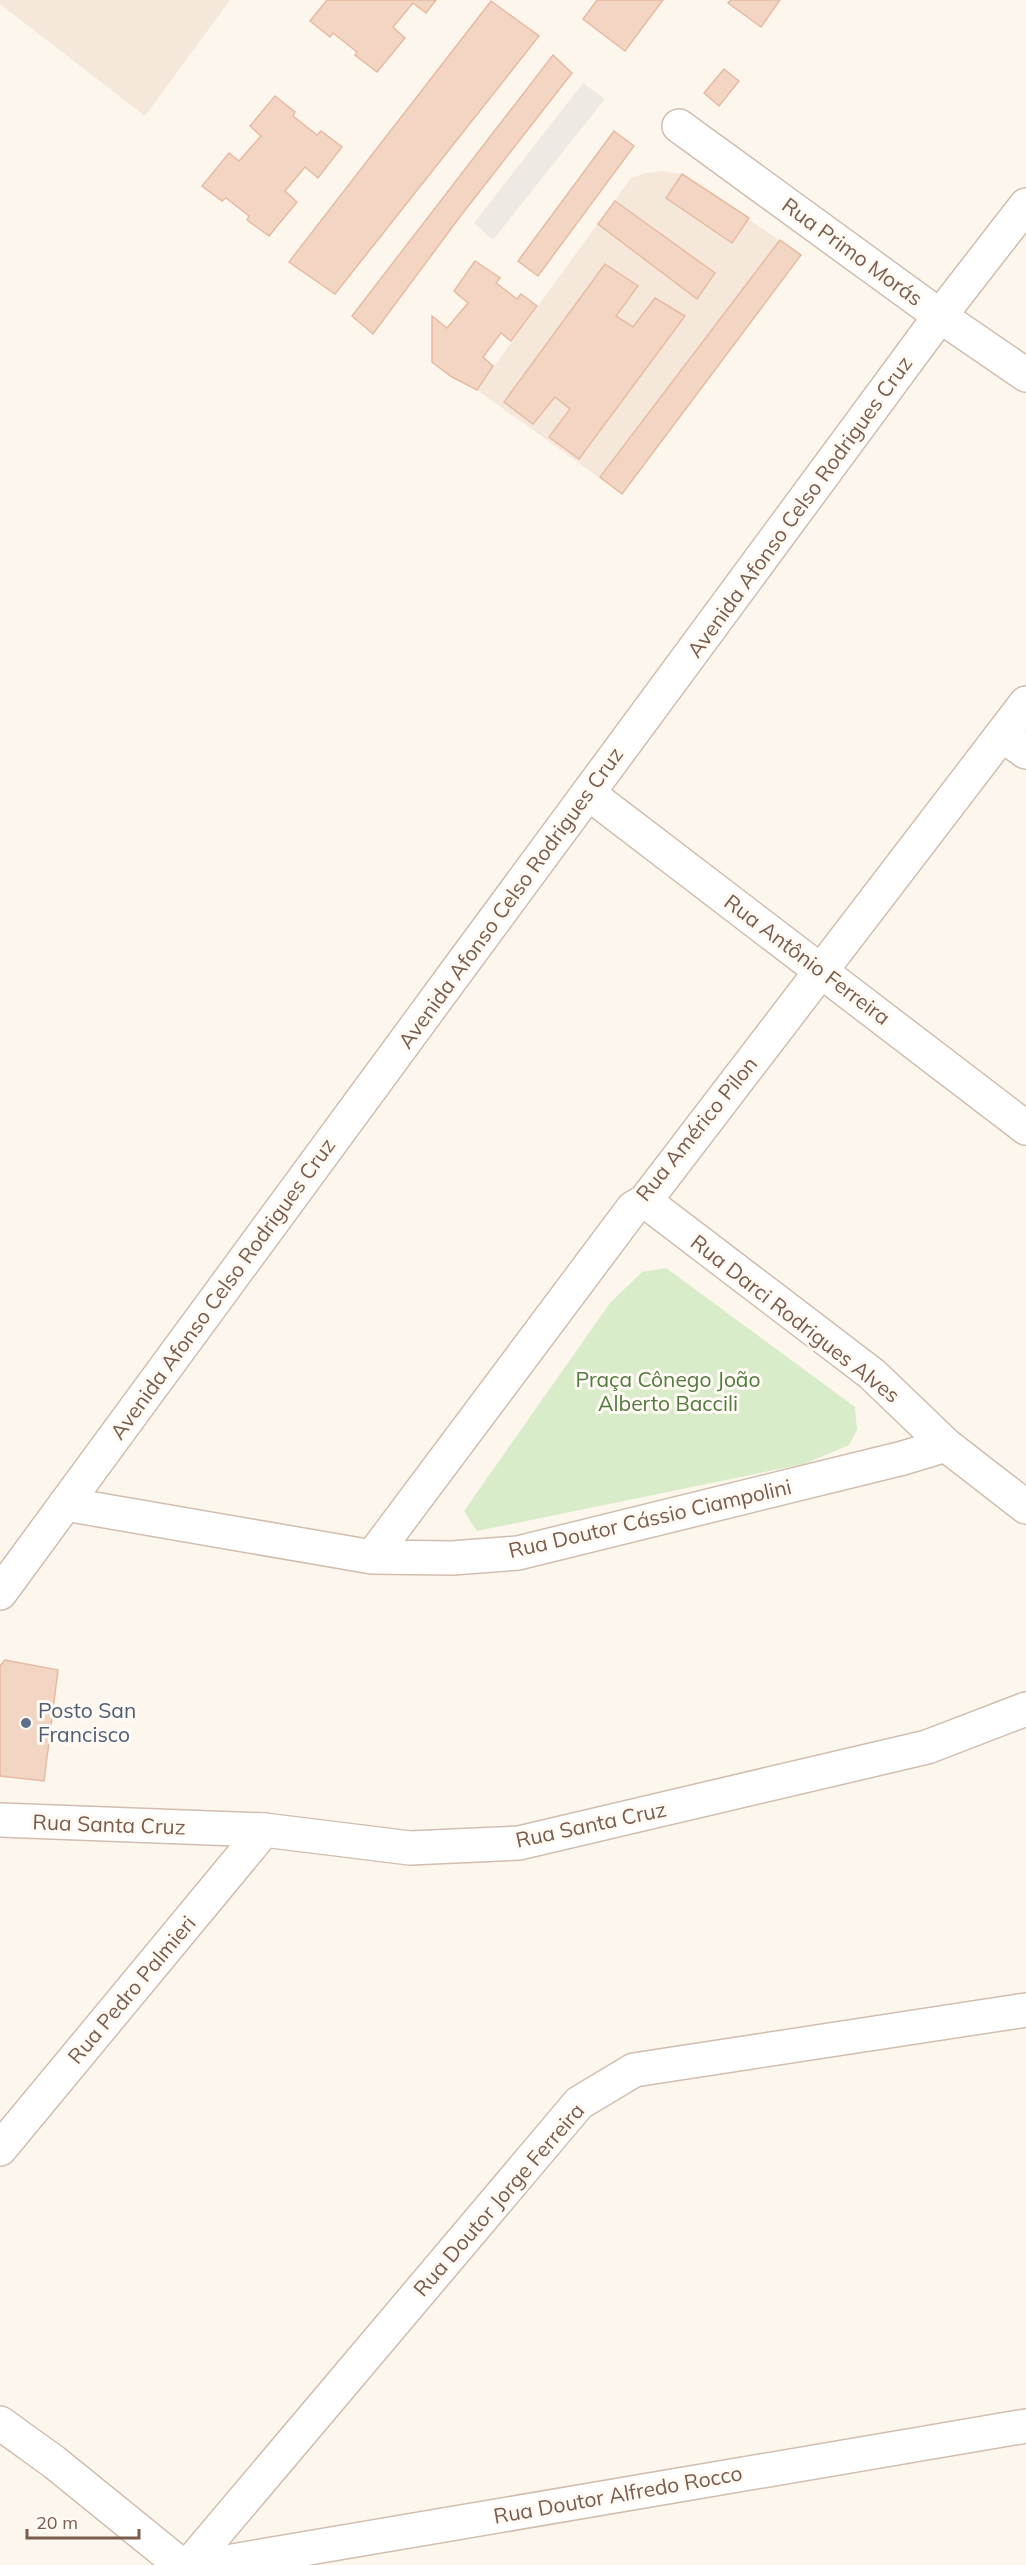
<svg xmlns="http://www.w3.org/2000/svg" width="1026" height="2565" font-family="Mulish,sans-serif">
<style>
.residential{fill:#f5e8da}
.industrial{fill:#efe9e4}
.green{fill:#d8ecc9}
.building{fill:#f3d5c3;stroke:#e6bba3;stroke-width:1.5}
.lines{fill:none;stroke-linecap:round;stroke-linejoin:round}
.minor-casing{stroke:#d1beb0;stroke-width:36}
.tertiary-casing{stroke:#d1beb0;stroke-width:36}
.minor{stroke:#fff;stroke-width:33}
.tertiary{stroke:#fff;stroke-width:33}
.service-dot{fill:#5c6f8a;stroke:#fffaf3;stroke-width:2}
.labels{text-anchor:middle;stroke-width:6;stroke-linejoin:round;paint-order:stroke}
.street-label{font-size:21px;fill:#7a5c4d;stroke:#fffaf3}
.park-label{font-size:21px;fill:#537a41;stroke:#fffaf3}
.service-label{font-size:21px;fill:#4e5e75;stroke:#fffaf3;text-anchor:start}
</style>
<rect width="100%" height="100%" fill="#fdf6ec"/>
<path class="residential" d="M0,0H230L145,116L0,4Z
M663,171L682,174L801,255L622,494L477,390L631,178L646,173Z"/>
<path class="industrial" d="M583,83L605,99L493,240L474,223Z"/>
<path class="green" d="M666,1268L855,1407L857,1430L849,1445L804,1464L477,1531L464,1511L610,1303L642,1272Z"/>
<path class="building" d="M327,0H436L426,13L413,3L393,27L405,38L377,72L355,55L357,52L333,33L330,37L310,21Z
M597,0H663L625,51L583,19Z
M731,0H780L761,27L728,3Z
M491,1L539,36L335,294L289,262Z
M553,55L572,73L462,214L373,334L352,316Z
M724,69L739,81L719,106L704,93Z
M275,96L295,112L293,116L317,135L321,131L342,147L318,178L305,167L285,191L297,202L269,236L247,220L249,216L226,198L222,201L202,186L229,153L239,161L261,136L250,126Z
M614,131L634,146L538,276L518,261Z
M682,174L749,218L732,243L666,198Z
M615,201L715,273L697,299L598,224Z
M780,240L801,255L622,494L600,477Z
M475,261L500,278L496,283L517,299L521,294L537,306L511,341L501,333L483,357L493,366L477,390L452,377L432,362V316L447,328L468,303L454,291Z
M605,264L638,286L616,316L633,327L655,298L685,316L579,459L549,437L570,409L555,397L533,424L504,402Z
M5,1660L58,1670L44,1781L0,1776V1666Z"/>
<g class="lines">
<defs>
<path id="minor" d="M679,126L940,316L1026,375
M1002,735L1026,752
M588,793L1026,1128
M645,1201L872,1374L946,1445L1026,1507
M65,1504L372,1557L452,1558L518,1553L903,1458L946,1445
M372,1557L633,1208L645,1201L1026,703
M0,1593L462,964L940,316L1026,205
M0,2149L264,1830
M0,2423L54,2462L181,2565
M189,2565L579,2103L634,2070L1026,2010
M209,2565L1026,2426"/>
<path id="tertiary" d="M0,1820L264,1830L410,1848L519,1843L927,1747L1026,1709"/>
</defs>
<use href="#minor" class="minor-casing"/>
<use href="#tertiary" class="tertiary-casing"/>
<use href="#minor" class="minor"/>
<use href="#tertiary" class="tertiary"/>
</g>
<circle class="service-dot" cx="26" cy="1723" r="6"/>
<g class="labels">
<g class="street-label">
<text transform="translate(852 252) rotate(36)" y="7">Rua Primo Morás</text>
<text transform="translate(800 507) rotate(-54)" y="7">Avenida Afonso Celso Rodrigues Cruz</text>
<text transform="translate(511 898) rotate(-54)" y="7">Avenida Afonso Celso Rodrigues Cruz</text>
<text transform="translate(807 960) rotate(37)" y="7">Rua Antônio Ferreira</text>
<text transform="translate(697 1129) rotate(-51)" y="7">Rua Américo Pilon</text>
<text transform="translate(223 1289) rotate(-54)" y="7">Avenida Afonso Celso Rodrigues Cruz</text>
<text transform="translate(795 1319) rotate(38)" y="7">Rua Darci Rodrigues Alves</text>
<text transform="translate(650 1519) rotate(-13)" y="7">Rua Doutor Cássio Ciampolini</text>
<text transform="translate(109 1825) rotate(2)" y="7">Rua Santa Cruz</text>
<text transform="translate(591 1825) rotate(-12)" y="7">Rua Santa Cruz</text>
<text transform="translate(132 1990) rotate(-50)" y="7">Rua Pedro Palmieri</text>
<text transform="translate(499 2200) rotate(-49)" y="7">Rua Doutor Jorge Ferreira</text>
<text transform="translate(618 2495) rotate(-10)" y="7">Rua Doutor Alfredo Rocco</text>
</g>
<g class="park-label">
<text x="668" y="1387">Praça Cônego João<tspan x="668" dy="24">Alberto Baccili</tspan></text>
</g>
<g class="service-label">
<text x="38" y="1718">Posto San<tspan x="38" dy="24">Francisco</tspan></text>
</g>
</g>
<path d="M27 2529v9h112v-9" fill="none" stroke="#7a5c4d" stroke-width="3"/>
<text x="36" y="2529" font-size="18" fill="#7a5c4d" stroke="#fffaf3" stroke-width="4.5" paint-order="stroke">20 m</text>
</svg>
